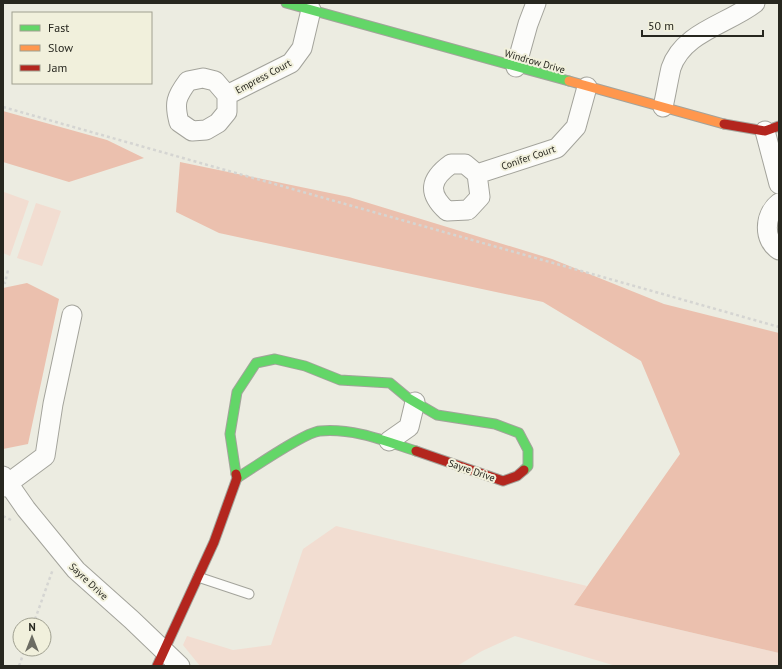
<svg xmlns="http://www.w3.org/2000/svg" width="782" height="669" font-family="'PT Sans',sans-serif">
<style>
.green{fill:#f2ddd1}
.forest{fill:#ebc0ae}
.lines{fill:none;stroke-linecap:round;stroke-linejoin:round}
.lane-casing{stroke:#a3a39b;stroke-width:11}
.street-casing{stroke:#a3a39b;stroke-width:21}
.fast-casing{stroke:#a3a39b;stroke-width:11}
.slow-casing{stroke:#a3a39b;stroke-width:11}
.jam-casing{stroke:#a3a39b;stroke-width:11}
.path{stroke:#d5d5d2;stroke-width:2.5;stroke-dasharray:3 3;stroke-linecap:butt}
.lane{stroke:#fcfcfa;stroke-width:9}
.street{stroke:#fcfcfa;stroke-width:19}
.fast{stroke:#63d668;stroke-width:9}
.slow{stroke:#ff974d;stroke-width:9}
.jam{stroke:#b3261e;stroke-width:9}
.labels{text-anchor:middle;stroke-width:4;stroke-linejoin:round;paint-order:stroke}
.street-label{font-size:10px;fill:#27271f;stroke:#f1f0dc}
</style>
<rect width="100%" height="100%" fill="#ecece1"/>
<path class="green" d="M4,192L29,201L10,256L3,253Z
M36,203L61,211L42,266L17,258Z
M336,526L587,586L574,605L779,653V666H616L515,636L482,651L457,666H200L183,645L187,636L233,650L271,645L303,549Z"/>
<path class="forest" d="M3,111L107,140L144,158L69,182L3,162Z
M180,162L349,197L552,259L664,304L779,333V653L574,605L680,454L641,361L543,302L219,233L176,212Z
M27,283L59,299L28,444L3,449V288Z"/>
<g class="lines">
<defs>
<path id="lane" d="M198,577L249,594"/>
<path id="street" d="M516,67L528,24L536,3
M203,78L215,81L227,95V112L218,123L206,130L192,131L179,122C174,103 176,97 188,81Z
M227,95L291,63L302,48L311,10
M663,107C666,94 668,81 671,68C683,32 728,24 755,3
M765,131L779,184
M451,164H465L477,174L480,197L468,210L447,211C427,193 430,179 451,164Z
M477,174L557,148L576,127L587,87
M779,203C764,215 763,240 779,250
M389,441L409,427L415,402
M3,476L26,509L76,570L132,620L180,666
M3,487L45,456L53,404L72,315"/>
<path id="fast" d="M286,3L569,81
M236,474L230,434L237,392L256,363L275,359L305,366L340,380L390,383L408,398L437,415L495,424L519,433L528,450V466L524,470
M237,478C253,468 305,432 320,431C354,428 385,441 416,451"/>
<path id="slow" d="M569,81L724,124"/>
<path id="jam" d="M724,124L765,131L779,126
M416,451L503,481L517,476L524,470
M157,666L214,542L237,478L236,474"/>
</defs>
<use href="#lane" class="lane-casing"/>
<use href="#street" class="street-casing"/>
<use href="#fast" class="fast-casing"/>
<use href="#slow" class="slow-casing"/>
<use href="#jam" class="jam-casing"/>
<path class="path" d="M3,107L779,327
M3,282L5,283L8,270
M3,516L11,520
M33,625L53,569
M19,666L25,649"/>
<use href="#lane" class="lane"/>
<use href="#street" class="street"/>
<use href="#fast" class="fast"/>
<use href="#slow" class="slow"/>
<use href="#jam" class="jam"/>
</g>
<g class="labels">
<g class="street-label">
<text transform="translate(535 61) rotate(16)" y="4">Windrow Drive</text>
<text transform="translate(263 76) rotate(-28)" y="4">Empress Court</text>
<text transform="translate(528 157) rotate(-19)" y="4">Conifer Court</text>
<text transform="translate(472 470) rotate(19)" y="4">Sayre Drive</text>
<text transform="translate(89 581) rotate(43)" y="4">Sayre Drive</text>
</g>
</g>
<rect width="782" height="669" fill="none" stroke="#27271f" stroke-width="8"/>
<rect x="12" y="12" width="140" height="72" fill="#f1f0dc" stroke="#a0a090"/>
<rect x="20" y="25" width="20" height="6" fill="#63d668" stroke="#a0a090"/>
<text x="48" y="32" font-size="12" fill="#27271f">Fast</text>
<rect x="20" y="45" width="20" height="6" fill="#ff974d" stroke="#a0a090"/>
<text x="48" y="52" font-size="12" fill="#27271f">Slow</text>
<rect x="20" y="65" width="20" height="6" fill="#b3261e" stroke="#a0a090"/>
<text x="48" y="72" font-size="12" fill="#27271f">Jam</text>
<g transform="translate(32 637)"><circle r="19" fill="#f1f0dc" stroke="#a0a090"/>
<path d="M0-3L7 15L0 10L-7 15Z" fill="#6c6c63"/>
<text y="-6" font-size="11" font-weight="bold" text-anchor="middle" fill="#27271f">N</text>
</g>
<path d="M642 30v6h121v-6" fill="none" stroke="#27271f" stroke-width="2"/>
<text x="648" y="30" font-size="12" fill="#27271f" stroke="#f1f0dc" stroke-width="3" paint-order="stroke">50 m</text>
</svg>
